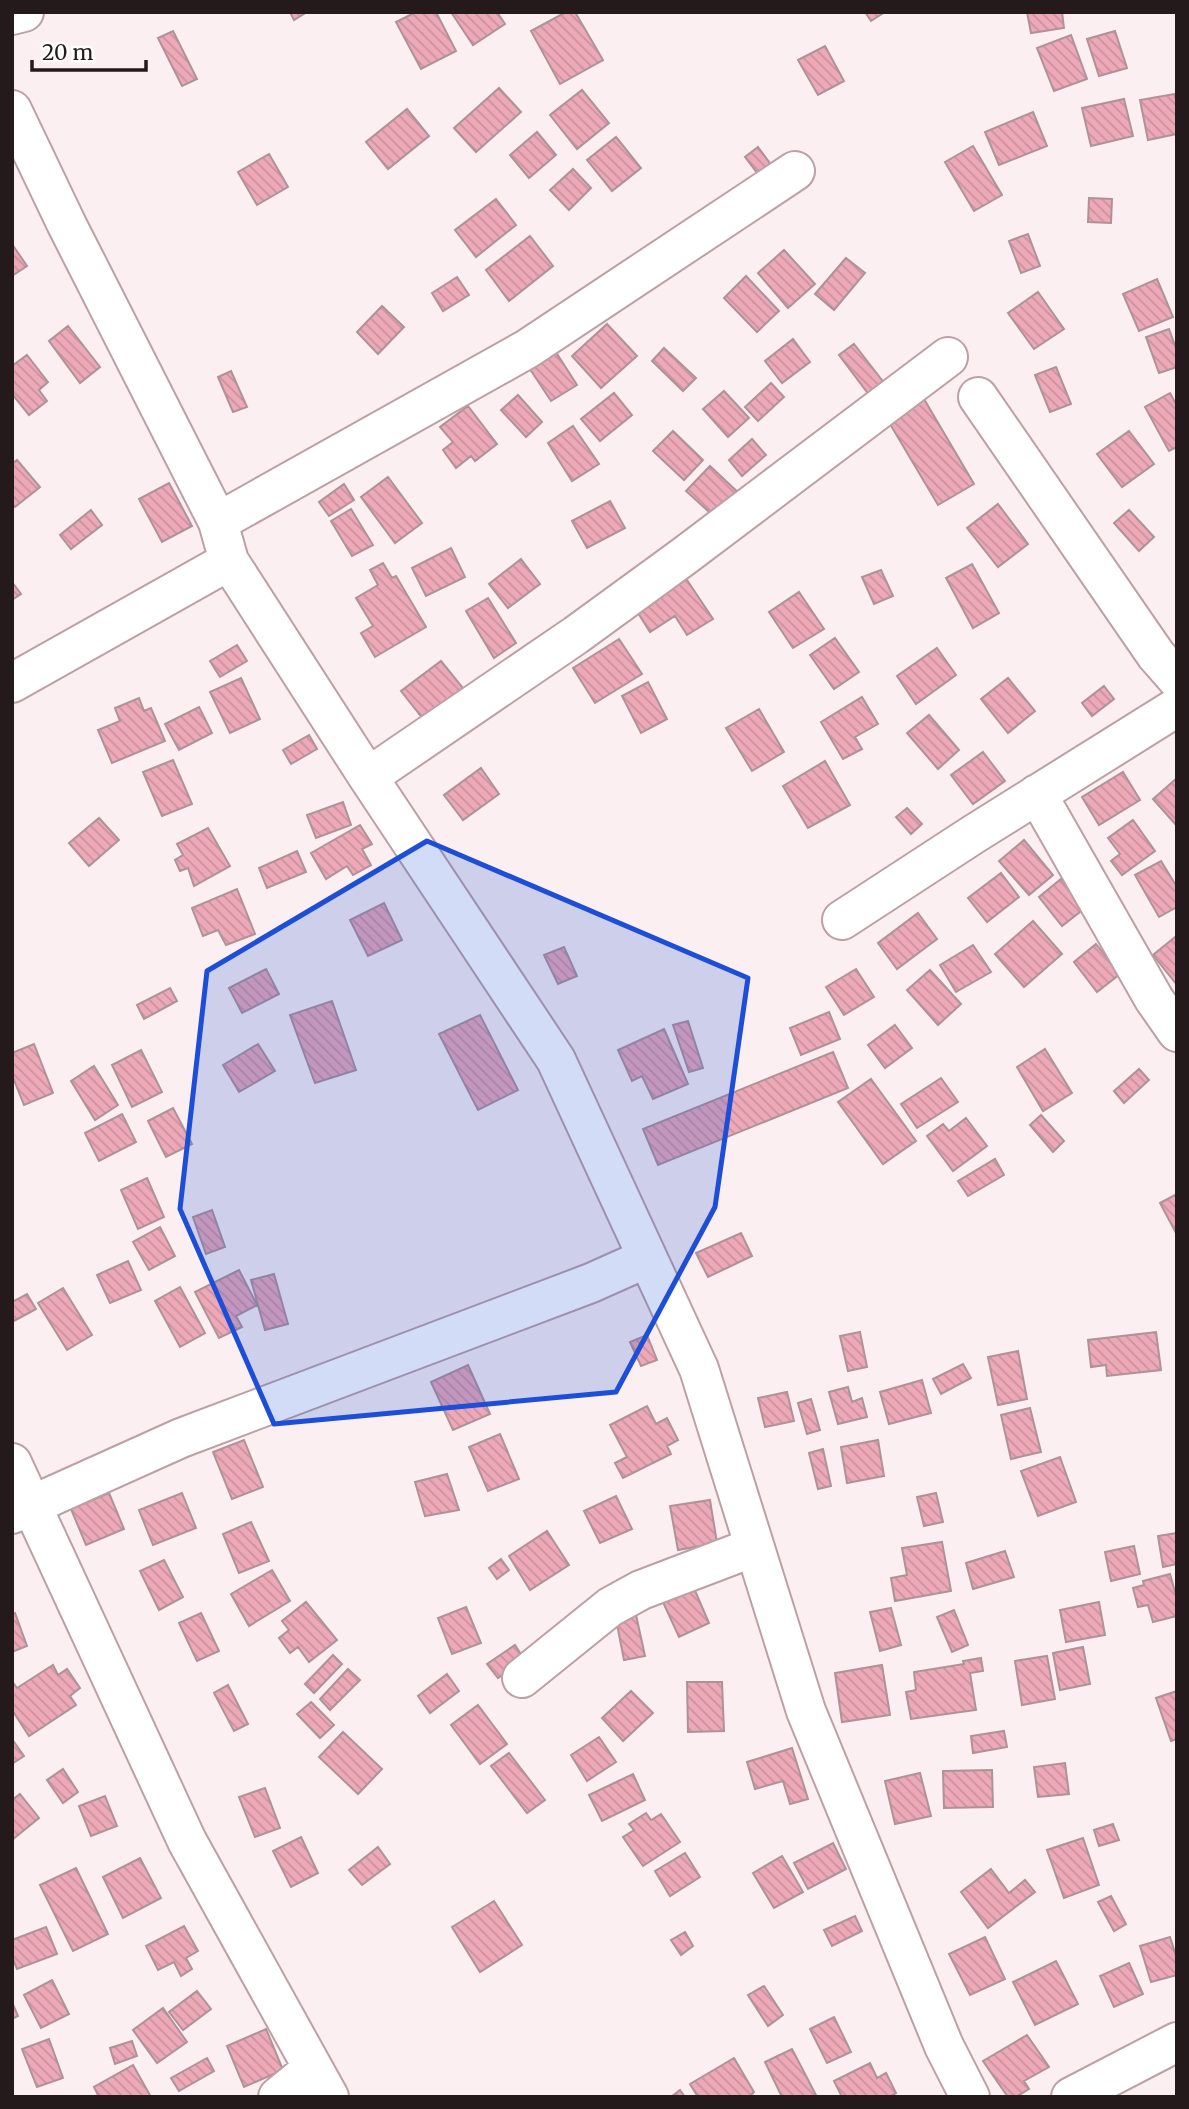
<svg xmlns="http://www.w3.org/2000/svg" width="1189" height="2109" font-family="Merriweather,serif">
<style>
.building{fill:url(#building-back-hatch);stroke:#ae9297;stroke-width:2}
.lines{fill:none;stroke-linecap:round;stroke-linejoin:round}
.minor-casing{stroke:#bca0a5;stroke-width:42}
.tertiary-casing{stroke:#bca0a5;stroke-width:42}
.minor{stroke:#fff;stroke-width:38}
.tertiary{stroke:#fff;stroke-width:38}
.marked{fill:#1d4ed8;fill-opacity:0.2;stroke:#1d4ed8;stroke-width:5;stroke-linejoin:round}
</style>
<defs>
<pattern id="building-back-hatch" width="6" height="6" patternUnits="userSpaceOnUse" patternTransform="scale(1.75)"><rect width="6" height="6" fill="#eda9b7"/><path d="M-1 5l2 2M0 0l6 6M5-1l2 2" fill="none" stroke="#cb919d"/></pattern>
</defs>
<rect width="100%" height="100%" fill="#fbeff1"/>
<path class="building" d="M290,12H307L294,20Z
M416,12H436L456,51L421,69L396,22Z
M451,12H497L505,24L473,45Z
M566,12H575L603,60L560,84L531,31Z
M865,12H885L871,21Z
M1027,12H1062L1064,28L1031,33Z
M173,31L197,79L182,86L158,38Z
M1115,31L1127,68L1099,76L1087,39Z
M1071,35L1087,79L1054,91L1037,48Z
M825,46L844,81L818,95L798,60Z
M499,88L521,112L476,152L454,128Z
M582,90L609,123L577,149L550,115Z
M1174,94L1177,101V134L1148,140L1140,100Z
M1124,99L1133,136L1091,146L1082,108Z
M407,109L429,136L388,169L366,142Z
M1033,112L1047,146L999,165L985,132Z
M537,132L556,155L529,178L510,155Z
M616,137L641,168L612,191L587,160Z
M973,146L1002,195L974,211L945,162Z
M758,147L780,177L767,186L745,157Z
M269,154L288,187L257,205L238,172Z
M573,169L591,188L569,210L550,190Z
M1089,198L1112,199L1111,223L1088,222Z
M496,199L516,225L476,257L455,230Z
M1028,234L1040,266L1021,273L1009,241Z
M530,236L553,266L509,301L486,270Z
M12,244L27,266L12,276Z
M784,250L815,284L788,308L758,273Z
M846,258L865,273L834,310L815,294Z
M746,276L779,311L757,332L724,298Z
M457,277L469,295L443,311L432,293Z
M1157,279L1173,317L1139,331L1123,294Z
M1038,292L1064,329L1034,349L1008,313Z
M382,306L404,327L378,354L357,332Z
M607,324L637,356L601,388L572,356Z
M68,326L100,367L80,383L49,341Z
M1169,329L1177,351V367L1159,373L1146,337Z
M793,339L810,362L782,383L765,361Z
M854,344L885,384L870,396L839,355Z
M552,346L577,385L551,401L526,363Z
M664,348L696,378L683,391L652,361Z
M27,355L48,382L39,390L47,401L29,415L12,394V366Z
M1056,367L1071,404L1050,412L1035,375Z
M231,371L247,407L233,412L218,377Z
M771,383L784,397L758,421L745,407Z
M724,391L749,418L728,437L703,409Z
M614,393L632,415L600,441L581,419Z
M1170,393L1177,406V447L1169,451L1145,407Z
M518,395L542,422L526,437L501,410Z
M924,399L974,484L938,505L887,419Z
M468,406L497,444L475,461L471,456L456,468L443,450L453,442L440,427Z
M573,426L599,464L572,481L548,443Z
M673,431L703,460L684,480L653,451Z
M1129,431L1154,464L1122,487L1097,454Z
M752,439L766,455L742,476L729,460Z
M17,460L40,487L15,507L12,504V464Z
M710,466L741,495L718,520L686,491Z
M388,477L422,523L395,543L361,497Z
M169,483L192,526L162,542L139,499Z
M344,484L354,500L329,516L319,502Z
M610,501L625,528L587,548L572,521Z
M998,504L1028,544L998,567L967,528Z
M351,509L373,545L352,556L331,521Z
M91,510L102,525L71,549L60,535Z
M1129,510L1154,537L1139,551L1114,523Z
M451,548L465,577L426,596L412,568Z
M521,559L540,584L508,608L489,584Z
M383,563L392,578L396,576L426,627L375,657L361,633L373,626L356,598L378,585L370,570Z
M972,564L999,613L973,628L946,578Z
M881,570L893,596L874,604L862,577Z
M685,577L713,619L687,635L675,616L650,632L635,608Z
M12,582L21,594L12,600Z
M799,592L824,629L793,648L769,612Z
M488,598L516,643L494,658L466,611Z
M835,638L859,672L834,689L810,655Z
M619,639L642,674L595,703L573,668Z
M237,645L247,661L220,677L210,661Z
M937,648L956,675L916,704L897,676Z
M441,661L475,703L435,734L401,691Z
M241,678L260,719L230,733L210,692Z
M1008,678L1035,711L1008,733L981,699Z
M648,682L667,719L641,733L622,696Z
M1104,686L1114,699L1092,716L1082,703Z
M862,697L878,724L855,737L862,749L843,759L821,722Z
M139,698L144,711L151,708L165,741L112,763L98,730L120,721L115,708Z
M199,707L212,733L179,750L165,724Z
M759,709L784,752L752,771L726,728Z
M929,715L959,750L938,769L907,733Z
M309,735L317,749L291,764L283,750Z
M983,752L1005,781L973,804L951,775Z
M173,760L192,804L162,816L143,772Z
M825,761L850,805L808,828L783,786Z
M481,768L499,794L463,820L444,795Z
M1123,772L1140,800L1099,825L1082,797Z
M1177,778V826L1153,799Z
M343,802L351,825L316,838L307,815Z
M907,808L922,824L911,834L896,817Z
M99,818L119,840L89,866L69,843Z
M1133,820L1155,851L1122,875L1111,861L1120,854L1108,838Z
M360,825L372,844L362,849L371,865L353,875L347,866L326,879L311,853Z
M208,828L230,866L194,886L188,868L180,871L175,860L183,855L177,844Z
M1024,840L1053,875L1029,895L999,861Z
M297,851L306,872L267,888L259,868Z
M1161,861L1177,887V907L1159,917L1135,875Z
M1001,873L1019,897L987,922L968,898Z
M1061,879L1085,908L1062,926L1039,897Z
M237,889L255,934L226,945L218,930L203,936L192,908Z
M384,903L402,940L368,956L350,920Z
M918,913L937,939L897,969L878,943Z
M1033,921L1062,954L1024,987L995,954Z
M1175,937L1177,939V985L1153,955Z
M1096,944L1120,974L1097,992L1074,962Z
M973,945L991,972L956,992L940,965Z
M564,947L577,976L558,984L544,955Z
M266,969L279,994L242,1013L229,988Z
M856,969L874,997L844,1015L826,987Z
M930,970L961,1004L938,1025L907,990Z
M170,988L177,1001L144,1019L137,1005Z
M332,1001L356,1070L315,1083L290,1015Z
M829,1012L840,1039L801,1055L790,1028Z
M480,1015L518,1090L478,1110L439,1034Z
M688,1021L703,1068L689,1072L673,1025Z
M895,1025L912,1048L885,1068L868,1045Z
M664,1029L688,1084L653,1099L642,1076L632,1081L618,1050Z
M34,1044L53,1093L24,1105L12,1075V1053Z
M258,1044L275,1071L239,1092L223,1065Z
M1045,1049L1072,1093L1043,1111L1017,1067Z
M141,1050L162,1092L132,1107L112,1065Z
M833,1052L848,1088L658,1165L643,1129Z
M94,1066L118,1105L95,1120L71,1081Z
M1139,1069L1149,1080L1124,1103L1114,1091Z
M941,1078L958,1102L917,1128L901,1104Z
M871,1079L916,1141L883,1164L838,1102Z
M173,1108L192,1144L166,1157L148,1121Z
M122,1114L136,1142L99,1161L85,1133Z
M1041,1115L1064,1141L1053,1152L1030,1125Z
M966,1118L987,1146L953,1171L927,1136L943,1124L949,1131Z
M995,1159L1004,1175L968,1196L958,1181Z
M147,1178L164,1217L138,1229L121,1190Z
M1177,1194V1233H1176L1160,1203Z
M212,1210L225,1247L206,1254L193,1217Z
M160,1227L175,1256L149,1270L133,1242Z
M741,1233L752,1256L708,1277L696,1253Z
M128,1261L141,1290L110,1303L97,1275Z
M239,1270L257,1305L236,1316L242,1327L219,1338L195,1292Z
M274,1274L288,1324L265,1330L251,1280Z
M180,1287L205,1333L180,1347L155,1301Z
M63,1288L92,1335L67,1350L38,1303Z
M27,1294L36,1309L12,1322V1302Z
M860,1332L867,1367L848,1371L840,1336Z
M1156,1332L1161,1370L1107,1376L1106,1365L1091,1367L1088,1340Z
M647,1335L657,1360L641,1366L630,1342Z
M1018,1351L1027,1399L998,1405L988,1357Z
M963,1364L971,1378L941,1394L933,1379Z
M468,1365L490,1414L453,1430L431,1382Z
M922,1380L931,1413L889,1424L880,1392Z
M848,1387L852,1402L862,1398L867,1417L838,1424L829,1392Z
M787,1392L794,1421L765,1427L758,1398Z
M811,1399L820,1430L807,1434L798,1403Z
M647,1406L656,1424L667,1418L678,1440L667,1446L671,1454L623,1478L615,1463L627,1457L610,1425Z
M1030,1408L1041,1452L1011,1459L1001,1415Z
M500,1434L519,1479L488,1491L469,1447Z
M244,1440L263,1487L232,1499L213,1452Z
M878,1440L884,1476L847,1483L841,1447Z
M823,1449L831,1486L818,1489L809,1453Z
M1060,1457L1076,1502L1038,1516L1021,1471Z
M447,1474L459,1510L425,1516L415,1482Z
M109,1493L124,1529L86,1545L71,1509Z
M182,1493L196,1528L153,1545L139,1510Z
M936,1493L943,1522L924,1526L917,1497Z
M616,1496L632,1529L600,1543L584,1511Z
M710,1500L717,1543L678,1550L670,1506Z
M251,1522L269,1561L239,1573L223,1534Z
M547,1531L569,1565L530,1590L509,1556Z
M1177,1533V1564L1163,1567L1158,1536Z
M942,1542L951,1591L895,1601L891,1578L907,1575L902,1548Z
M1134,1546L1140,1574L1111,1581L1105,1552Z
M1005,1551L1014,1577L973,1589L966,1563Z
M501,1559L509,1570L497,1579L489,1568Z
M164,1560L183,1597L159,1610L140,1571Z
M272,1570L290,1601L249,1626L231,1594Z
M1170,1574L1177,1599V1616L1153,1622L1148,1605L1138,1607L1133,1588L1144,1585L1143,1581Z
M693,1586L709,1623L679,1637L662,1600Z
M306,1602L337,1640L309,1662L298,1647L290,1653L279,1638L289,1630L282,1621Z
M1099,1602L1105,1635L1066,1642L1060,1610Z
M466,1607L481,1643L452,1654L438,1618Z
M891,1608L901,1645L880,1651L870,1612Z
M954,1610L968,1645L952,1652L937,1617Z
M15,1613L27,1646L12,1652V1614Z
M201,1613L219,1651L197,1661L179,1623Z
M636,1615L645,1656L624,1660L616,1619Z
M515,1645L524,1659L498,1678L487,1664Z
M1083,1647L1090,1684L1060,1690L1053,1653Z
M333,1655L342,1664L314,1693L305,1684Z
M1047,1656L1055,1699L1022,1705L1015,1661Z
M981,1658L983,1671L970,1673L976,1710L911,1719L906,1692L916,1690L914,1672L964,1664L963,1661Z
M53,1665L58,1675L67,1669L80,1688L70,1696L76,1705L29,1736L12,1710V1681L17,1688Z
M882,1665L890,1715L842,1722L835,1673Z
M348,1669L360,1680L330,1710L320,1699Z
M447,1674L459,1691L430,1713L418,1696Z
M687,1682H722L724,1731L688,1732Z
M228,1685L248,1724L234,1731L214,1693Z
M631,1691L653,1713L623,1741L602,1718Z
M1177,1691V1739L1171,1741L1156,1698Z
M311,1702L334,1725L320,1738L297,1714Z
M478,1705L507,1744L480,1764L451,1725Z
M1004,1731L1007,1747L973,1753L971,1736Z
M343,1732L382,1769L358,1794L319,1757Z
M599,1737L616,1762L587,1781L571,1755Z
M12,1739L24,1756L12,1764Z
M792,1748L808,1799L790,1804L783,1781L755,1789L747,1762Z
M509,1753L545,1800L527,1813L491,1766Z
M1065,1763L1069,1794L1038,1797L1034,1767Z
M63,1769L78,1792L63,1803L47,1780Z
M992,1770L993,1807L944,1808L943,1771Z
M920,1773L931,1816L895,1824L885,1781Z
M633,1774L645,1800L602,1821L589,1795Z
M265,1788L280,1828L255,1837L239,1797Z
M20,1794L39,1818L12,1840V1800Z
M105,1796L117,1826L91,1836L79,1806Z
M646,1813L651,1820L661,1814L680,1842L643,1866L623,1837L634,1830L629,1824Z
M1113,1824L1119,1840L1099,1846L1094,1830Z
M301,1837L318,1873L291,1887L273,1851Z
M1083,1838L1099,1885L1064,1898L1047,1850Z
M833,1843L846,1869L808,1889L794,1863Z
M378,1847L390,1864L362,1885L349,1870Z
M685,1853L700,1877L670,1896L655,1871Z
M782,1856L803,1892L774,1908L753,1873Z
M140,1858L161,1898L123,1918L103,1877Z
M76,1868L108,1934L73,1951L40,1885Z
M991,1869L1009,1893L1025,1880L1035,1892L988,1928L961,1892Z
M1111,1896L1126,1924L1114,1931L1098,1902Z
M494,1901L522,1945L480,1972L452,1927Z
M855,1916L862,1931L832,1946L824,1930Z
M184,1926L198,1951L186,1958L192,1969L181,1976L174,1962L158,1970L146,1946Z
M46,1927L57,1954L17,1969L12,1957V1940Z
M685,1932L693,1946L681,1955L671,1940Z
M985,1937L1005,1979L970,1995L949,1954Z
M1170,1937L1177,1959V1975L1151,1982L1140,1946Z
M1056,1961L1078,2004L1035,2025L1013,1982Z
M1129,1963L1143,1994L1114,2007L1100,1976Z
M52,1980L69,2014L41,2028L24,1995Z
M764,1986L783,2015L768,2026L748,1995Z
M197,1991L211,2009L183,2030L169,2012Z
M12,2002L18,2016L12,2019Z
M163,2008L187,2042L157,2063L133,2030Z
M834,2017L851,2052L827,2063L810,2029Z
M266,2029L283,2070L244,2087L227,2046Z
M1027,2035L1049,2067L1024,2081L1029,2089L1016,2097H1008L983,2061Z
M49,2039L63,2078L37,2087L22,2049Z
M132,2041L137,2056L115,2064L110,2048Z
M792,2049L817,2097H782L765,2062Z
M207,2058L214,2071L179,2091L171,2078Z
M734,2058L754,2092L749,2097H698L690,2084Z
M870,2063L877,2078L886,2073L896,2093L889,2097H842L834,2081Z
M133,2065L151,2097H99L94,2087Z
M680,2090L685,2097H671Z"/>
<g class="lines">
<defs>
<path id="minor" d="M12,110L67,225L218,522L229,561L368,777L556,1060L699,1369L806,1711L944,2046L970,2097
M978,397L1156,655L1177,679
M218,522L527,349L795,171
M12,683L229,561
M368,777L576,635L683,557L948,357
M1037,794L1154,999L1177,1032
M842,920L974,834L1177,707
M12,1463L187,1841L329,2097
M12,1514L181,1438L591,1283L647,1258
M522,1678L610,1607L641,1590L754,1547
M278,2097L312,2069
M1071,2097L1177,2042"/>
<path id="tertiary" d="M12,15L24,12"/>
</defs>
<use href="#minor" class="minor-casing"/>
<use href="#tertiary" class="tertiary-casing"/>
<use href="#minor" class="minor"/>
<use href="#tertiary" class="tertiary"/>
</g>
<path class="marked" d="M427,841L748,978L715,1207L616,1392L274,1424L180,1209L207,971Z"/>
<rect width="1189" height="2109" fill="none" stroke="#241a1c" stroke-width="28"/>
<path d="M32 60v10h114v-10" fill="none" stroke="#241a1c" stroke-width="3.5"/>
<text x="42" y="60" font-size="21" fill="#241a1c" stroke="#ffffff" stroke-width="5" paint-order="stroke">20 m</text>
</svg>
